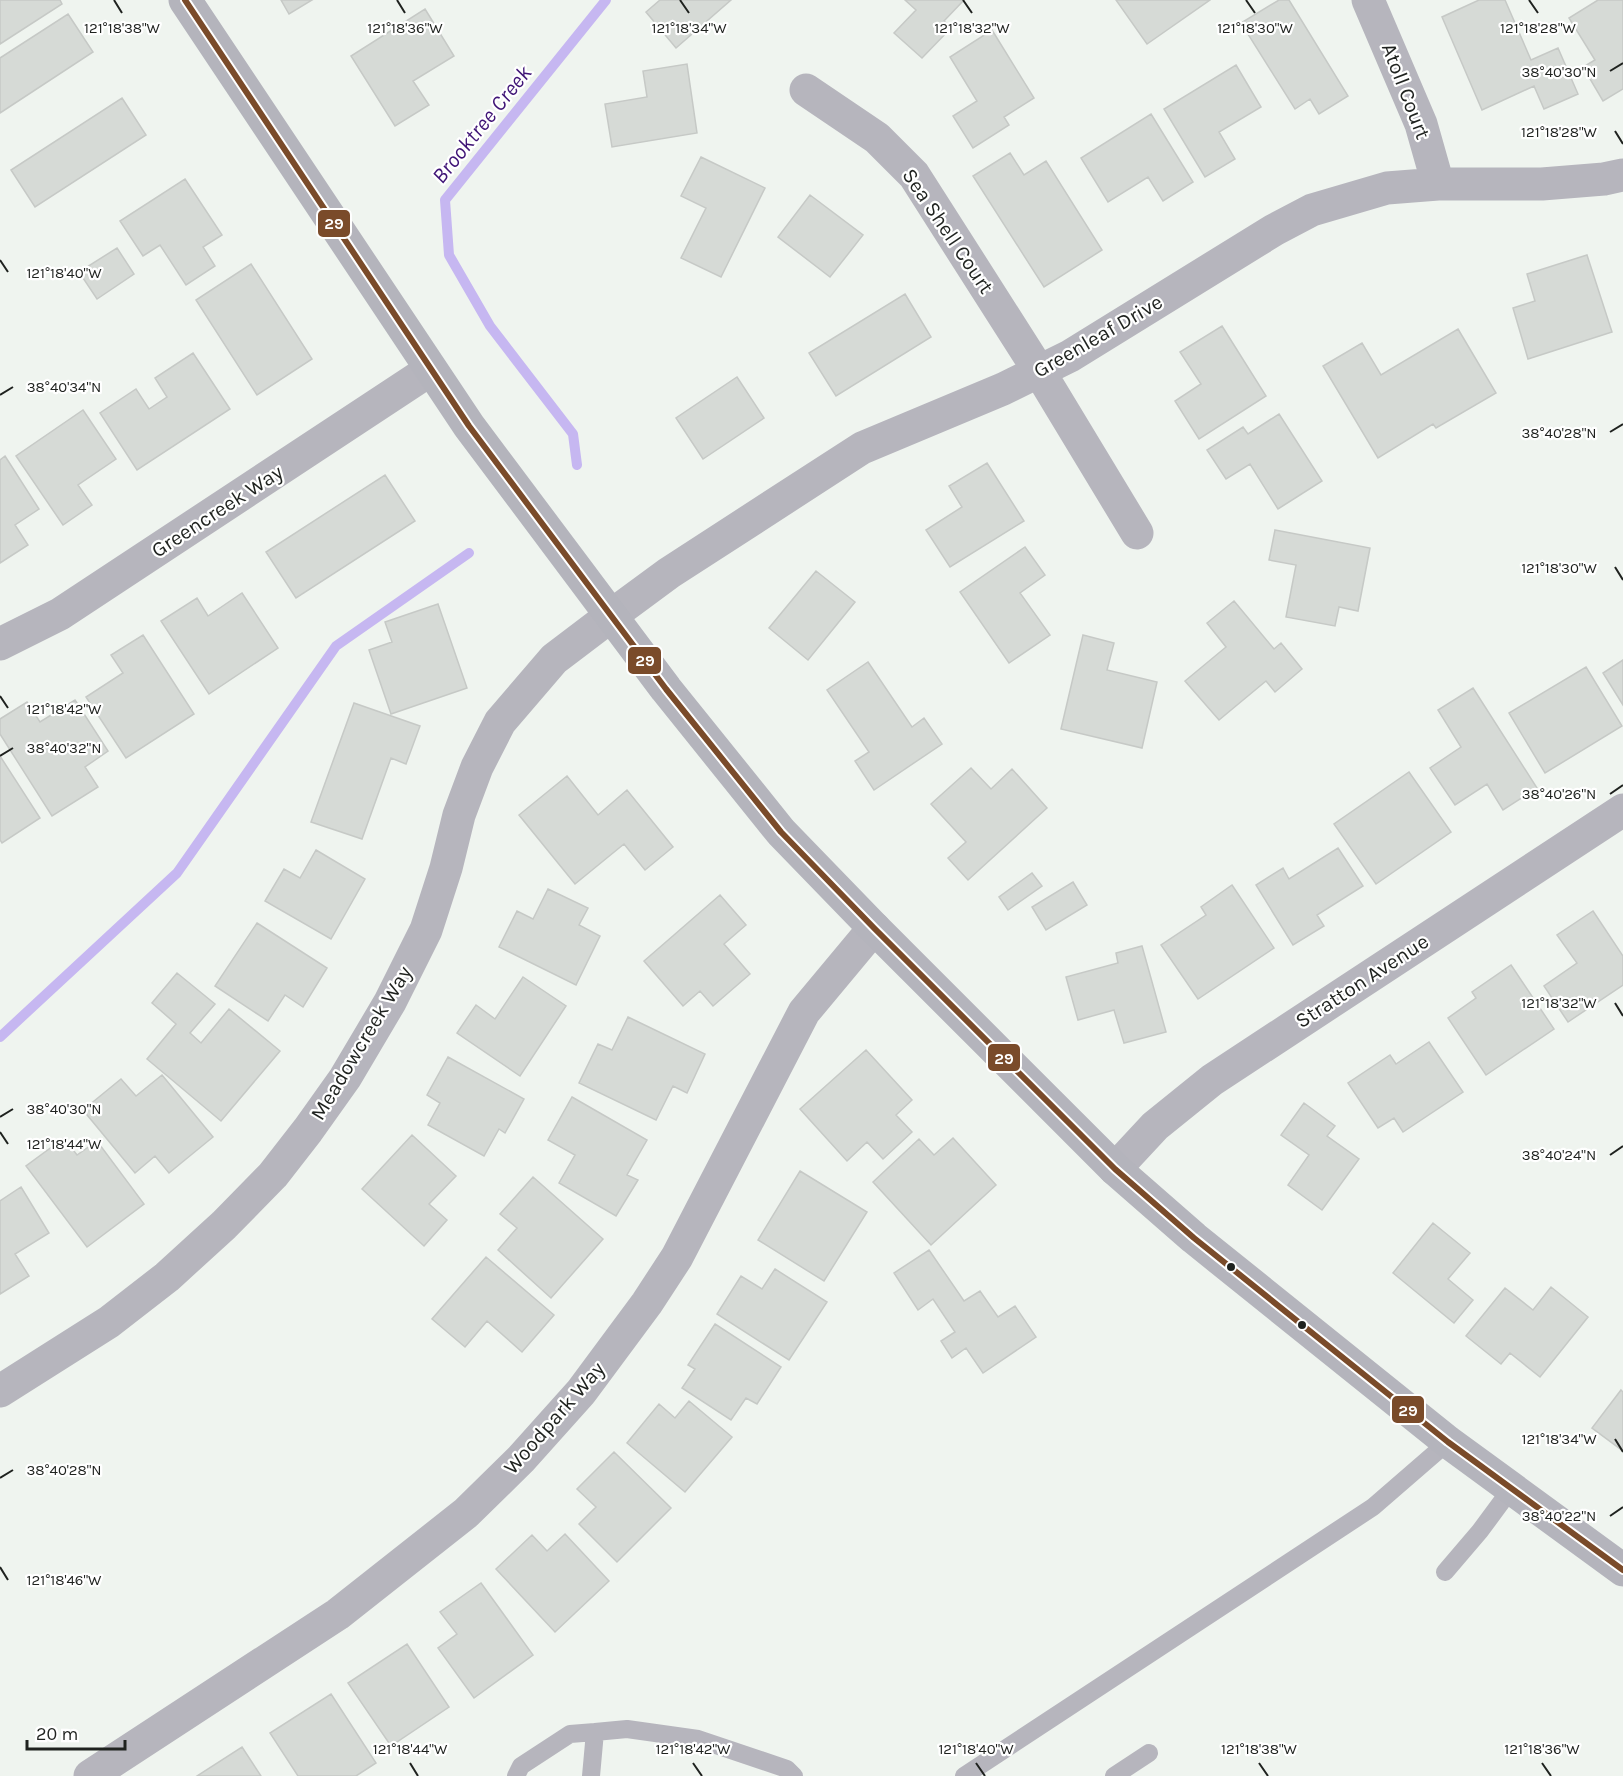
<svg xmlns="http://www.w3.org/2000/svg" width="1623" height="1776" font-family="Karla,sans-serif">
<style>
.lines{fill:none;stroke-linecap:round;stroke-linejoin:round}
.stream{stroke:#c6b7f1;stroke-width:10}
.building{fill:#d6dad6;stroke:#c6c9c6;stroke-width:1.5}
.service{stroke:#b6b5bd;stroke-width:18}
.minor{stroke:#b6b5bd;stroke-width:33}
.secondary{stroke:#b4b4bc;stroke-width:33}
.bus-1-casing{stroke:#fff;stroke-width:10}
.bus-1{stroke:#7a4b2a;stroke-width:6}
.ticks{fill:none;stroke:#1f221f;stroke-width:2}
.bus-dot{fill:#1f221f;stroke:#fff;stroke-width:2}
.labels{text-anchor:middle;stroke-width:4.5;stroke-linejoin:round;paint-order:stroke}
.street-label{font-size:21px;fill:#1f221f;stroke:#fff}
.water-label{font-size:22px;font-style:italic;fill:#3f1476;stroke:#fff}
.ticks-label{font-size:15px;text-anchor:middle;fill:#1f221f;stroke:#fff;stroke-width:4.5;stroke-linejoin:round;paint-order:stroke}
.line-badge{stroke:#fff;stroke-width:2}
.badge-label{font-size:16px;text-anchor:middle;font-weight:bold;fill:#fff}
</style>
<rect width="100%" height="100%" fill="#eff4ef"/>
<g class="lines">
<path class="stream" d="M577,465L573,434L490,326L449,255L445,200L606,0
M0,1037L177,873L336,646L469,553"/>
</g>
<path class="building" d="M0,0H60L62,4L0,44Z
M281,0H312L289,14Z
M660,0H731L676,48L646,12Z
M905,0H964L944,21L951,28L922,58L894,33L916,10Z
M1116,0H1210L1147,44Z
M1279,0H1289L1348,96L1319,114L1310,99L1295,109L1241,23Z
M1479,0H1505L1531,60L1558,48L1578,94L1544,109L1534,86L1482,110L1442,17Z
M1598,0H1623V89L1603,101L1583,67L1595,60L1569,18Z
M425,9L454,56L413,81L429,105L395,126L351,56Z
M68,14L93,52L0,113V58Z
M992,30L1034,98L1004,117L1009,125L973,148L953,116L977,101L950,57Z
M687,64L697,133L612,147L605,104L647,97L643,71Z
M1236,65L1261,107L1219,132L1235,159L1205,177L1164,109Z
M122,98L146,135L35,207L11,170Z
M1151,114L1193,182L1163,201L1148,177L1108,202L1081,158Z
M1010,153L1024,175L1046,161L1102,250L1044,287L973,176Z
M701,157L765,188L721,277L681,258L706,208L681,196Z
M185,179L222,235L203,247L215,266L186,285L160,245L143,256L120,221Z
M810,195L863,235L830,277L778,237Z
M117,248L134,274L97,299L79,272Z
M1587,255L1612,332L1528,359L1513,308L1535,301L1527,274Z
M251,264L312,359L257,395L196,300Z
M905,294L931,337L836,396L809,353Z
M1222,326L1266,396L1199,439L1175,401L1201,384L1180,352Z
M1458,329L1496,393L1436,428L1433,424L1378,458L1323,366L1362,343L1381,375Z
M193,353L230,409L137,470L100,413L136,389L149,409L167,397L155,378Z
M737,377L764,418L703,459L676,418Z
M83,410L116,459L78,485L92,505L63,525L16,456Z
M1279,414L1322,481L1278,509L1250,464L1226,479L1207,450L1243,427L1248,434Z
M5,456L39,509L15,525L28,545L0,563V460Z
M987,463L1024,521L950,567L926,530L962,507L949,486Z
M385,475L415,521L296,598L266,552Z
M1275,530L1370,548L1358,611L1339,607L1335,626L1286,617L1296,565L1269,560Z
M1025,547L1045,575L1020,593L1050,635L1009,663L960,592Z
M816,571L855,602L808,660L769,628Z
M242,593L278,648L209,694L161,621L197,598L208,616Z
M1234,601L1274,649L1281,643L1302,669L1275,692L1266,681L1219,720L1185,681L1226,647L1207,623Z
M438,604L467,688L391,714L369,650L392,642L385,622Z
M143,635L194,714L126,758L86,697L123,673L111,655Z
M1083,635L1114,643L1107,670L1157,682L1142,748L1061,729Z
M1623,660V705L1603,673Z
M868,662L912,727L924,718L942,744L874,790L855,761L869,752L827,690Z
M1586,667L1622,726L1545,773L1509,713Z
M1473,688L1537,788L1503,810L1487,784L1455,805L1430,768L1461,747L1438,710Z
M75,700L108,751L85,767L98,787L52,816L0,734V719L27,702L40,722Z
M354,703L420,726L406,764L391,758L362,839L311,822Z
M0,756L40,818L2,843L0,840Z
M971,768L991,789L1012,769L1047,808L968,880L948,858L966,842L931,804Z
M1409,772L1451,832L1376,884L1334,824Z
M567,776L598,815L627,790L673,847L645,870L624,844L575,884L519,815Z
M1338,848L1363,886L1317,915L1324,926L1293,945L1256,885L1283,868L1289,879Z
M316,850L365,879L331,939L265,901L284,869L300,878Z
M1032,873L1042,886L1008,910L999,897Z
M1073,882L1087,905L1046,930L1032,907Z
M1232,885L1274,948L1198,999L1161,945L1206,915L1201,907Z
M548,889L588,908L579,925L600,936L576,985L499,947L517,911L533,919Z
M720,895L746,925L724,944L750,974L713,1006L700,991L683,1006L644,961Z
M1593,911L1623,956V985L1568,1022L1544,986L1577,963L1557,935Z
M257,923L327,968L303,1007L285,995L268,1021L215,986Z
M1142,946L1166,1032L1124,1043L1114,1010L1078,1020L1066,977L1118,963L1116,953Z
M1511,965L1554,1029L1486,1075L1448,1018L1476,998L1472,992Z
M177,973L215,1004L190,1033L201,1043L229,1009L280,1051L221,1121L147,1059L176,1024L152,1003Z
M523,977L566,1006L520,1076L457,1033L476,1005L495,1019Z
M628,1017L705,1054L687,1093L673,1086L656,1120L579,1083L598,1044L612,1050Z
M1429,1042L1463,1092L1403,1132L1394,1118L1378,1128L1348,1083L1390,1055L1396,1064Z
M866,1050L912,1100L896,1115L912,1132L883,1159L867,1142L847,1161L800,1109Z
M448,1057L524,1099L505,1133L499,1129L484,1156L428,1125L440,1103L427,1095Z
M162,1075L213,1137L169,1173L155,1156L135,1173L83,1110L121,1079L136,1096Z
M572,1097L647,1140L627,1175L638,1180L616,1216L559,1183L575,1155L548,1140Z
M1304,1103L1335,1126L1327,1136L1359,1159L1322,1210L1288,1185L1309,1155L1281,1135Z
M412,1135L456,1176L429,1204L447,1220L424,1246L362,1189Z
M64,1138L77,1155L97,1141L144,1204L87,1247L26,1166Z
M953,1138L996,1185L931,1245L873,1182L919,1139L934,1155Z
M800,1171L867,1212L824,1281L758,1240Z
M533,1177L603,1239L551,1298L498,1250L517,1228L500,1214Z
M21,1187L49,1233L15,1254L29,1276L0,1294V1201Z
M1433,1223L1470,1253L1448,1279L1473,1300L1454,1323L1393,1273Z
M929,1250L964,1301L980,1291L998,1317L1015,1306L1036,1337L983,1373L966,1348L952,1358L941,1341L955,1332L933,1299L918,1310L894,1273Z
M486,1257L554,1315L522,1352L487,1321L465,1347L432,1319Z
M775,1269L827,1302L789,1360L717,1314L741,1276L762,1289Z
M1551,1287L1588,1317L1540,1377L1510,1353L1501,1364L1466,1336L1505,1288L1533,1310Z
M715,1324L781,1367L757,1404L746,1398L731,1420L682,1388L695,1369L688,1365Z
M1621,1390L1623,1392V1451L1592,1428Z
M689,1401L732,1437L685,1492L627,1443L659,1404L675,1418Z
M614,1452L671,1508L617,1562L579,1524L596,1507L577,1489Z
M565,1534L609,1581L555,1632L496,1569L532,1535L547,1551Z
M481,1583L533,1655L474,1698L438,1648L457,1634L440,1612Z
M407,1644L449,1707L391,1746L348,1683Z
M331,1694L376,1763L356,1776H298L270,1733Z
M242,1747L261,1776H197Z"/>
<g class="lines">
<path class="service" d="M1445,1572L1480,1531L1511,1489
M595,1732L627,1729L698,1739L787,1769L794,1776
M516,1776L521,1766L570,1734L595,1732L591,1776
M964,1776L1373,1507L1448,1442
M1114,1776L1149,1753"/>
<path class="minor" d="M1368,0L1421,124L1438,184
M806,90L877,138L914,175L1039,371L1137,533
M0,644L60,614L430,370
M1115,1169L1155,1126L1212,1080L1623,810
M0,1391L109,1322L167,1277L224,1225L273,1175L308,1130L345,1078L390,1002L426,930L446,868L459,815L477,767L500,722L554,659L612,615L669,573L862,448L1003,389L1070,356L1274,230L1312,210L1387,188L1438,184H1542L1604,179L1623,175
M90,1776L338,1614L466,1513L521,1459L581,1392L647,1303L677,1257L804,1012L874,928"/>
<path class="secondary" d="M185,0L469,426L666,689L781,832L874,928L1115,1169L1194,1238L1448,1442L1623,1570"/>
<defs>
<path id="bus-1" d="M185,0L469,426L666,689L781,832L874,928L1115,1169L1194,1238L1448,1442L1623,1570"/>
</defs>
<use href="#bus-1" class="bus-1-casing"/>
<use href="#bus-1" class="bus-1"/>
</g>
<path class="ticks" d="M114,0L122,13M397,0L405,13M680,0L689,13M963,0L972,13M1246,0L1255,13M1529,0L1538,13M1610,71L1623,63M1615,131L1623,144M0,260L8,272M0,395L13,387M1610,432L1623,424M1615,567L1623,580M0,696L8,708M0,756L13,748M1610,794L1623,785M1615,1003L1623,1016M0,1117L13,1109M0,1132L8,1144M1610,1155L1623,1146M1615,1439L1623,1452M0,1478L13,1470M1610,1516L1623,1507M0,1567L8,1580M410,1763L418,1776M693,1763L702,1776M976,1763L985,1776M1259,1763L1268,1776M1542,1763L1551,1776"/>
<g class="bus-dot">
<circle cx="1231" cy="1267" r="5"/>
<circle cx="1302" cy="1325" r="5"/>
</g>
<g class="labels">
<g class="street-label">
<text transform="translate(1406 91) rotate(69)" y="7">Atoll Court</text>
<text transform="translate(948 231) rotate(56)" y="7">Sea Shell Court</text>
<text transform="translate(1098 336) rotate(-30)" y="7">Greenleaf Drive</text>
<text transform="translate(217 511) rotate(-33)" y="7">Greencreek Way</text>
<text transform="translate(1362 981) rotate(-33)" y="7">Stratton Avenue</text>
<text transform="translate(361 1043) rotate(-59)" y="7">Meadowcreek Way</text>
<text transform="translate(554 1418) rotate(-49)" y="7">Woodpark Way</text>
</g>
<g class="water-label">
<text transform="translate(481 124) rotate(-51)" y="8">Brooktree Creek</text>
</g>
</g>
<g class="ticks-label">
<text x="122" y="33">121°18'38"W</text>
<text x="405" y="33">121°18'36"W</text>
<text x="972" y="33">121°18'32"W</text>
<text x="1255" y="33">121°18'30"W</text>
<text x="1538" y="33">121°18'28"W</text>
<text x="689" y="33">121°18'34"W</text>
<text x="1559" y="77">38°40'30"N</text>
<text x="1559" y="137">121°18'28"W</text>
<text x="64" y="278">121°18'40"W</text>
<text x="64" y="392">38°40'34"N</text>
<text x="1559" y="438">38°40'28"N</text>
<text x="1559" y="573">121°18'30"W</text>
<text x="64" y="714">121°18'42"W</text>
<text x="64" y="753">38°40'32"N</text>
<text x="1559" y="799">38°40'26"N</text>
<text x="1559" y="1008">121°18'32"W</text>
<text x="64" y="1114">38°40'30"N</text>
<text x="64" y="1149">121°18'44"W</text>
<text x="1559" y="1160">38°40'24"N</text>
<text x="1559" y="1444">121°18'34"W</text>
<text x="64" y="1475">38°40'28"N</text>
<text x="1559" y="1521">38°40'22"N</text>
<text x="64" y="1585">121°18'46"W</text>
<text x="410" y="1754">121°18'44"W</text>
<text x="693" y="1754">121°18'42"W</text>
<text x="976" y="1754">121°18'40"W</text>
<text x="1259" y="1754">121°18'38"W</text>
<text x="1542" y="1754">121°18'36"W</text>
</g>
<g class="line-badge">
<rect x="317" y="209" width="34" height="29" rx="6" fill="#7a4b2a"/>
<rect x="627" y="646" width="35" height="29" rx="6" fill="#7a4b2a"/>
<rect x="987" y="1043" width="34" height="29" rx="6" fill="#7a4b2a"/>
<rect x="1391" y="1395" width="34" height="29" rx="6" fill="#7a4b2a"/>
</g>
<g class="badge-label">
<text x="334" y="229">29</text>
<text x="645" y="666">29</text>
<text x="1004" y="1064">29</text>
<text x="1408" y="1416">29</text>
</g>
<path d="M27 1740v9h98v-9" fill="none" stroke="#1f221f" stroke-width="3"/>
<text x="36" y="1740" font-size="18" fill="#1f221f" stroke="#ffffff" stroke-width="4.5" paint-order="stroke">20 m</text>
</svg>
